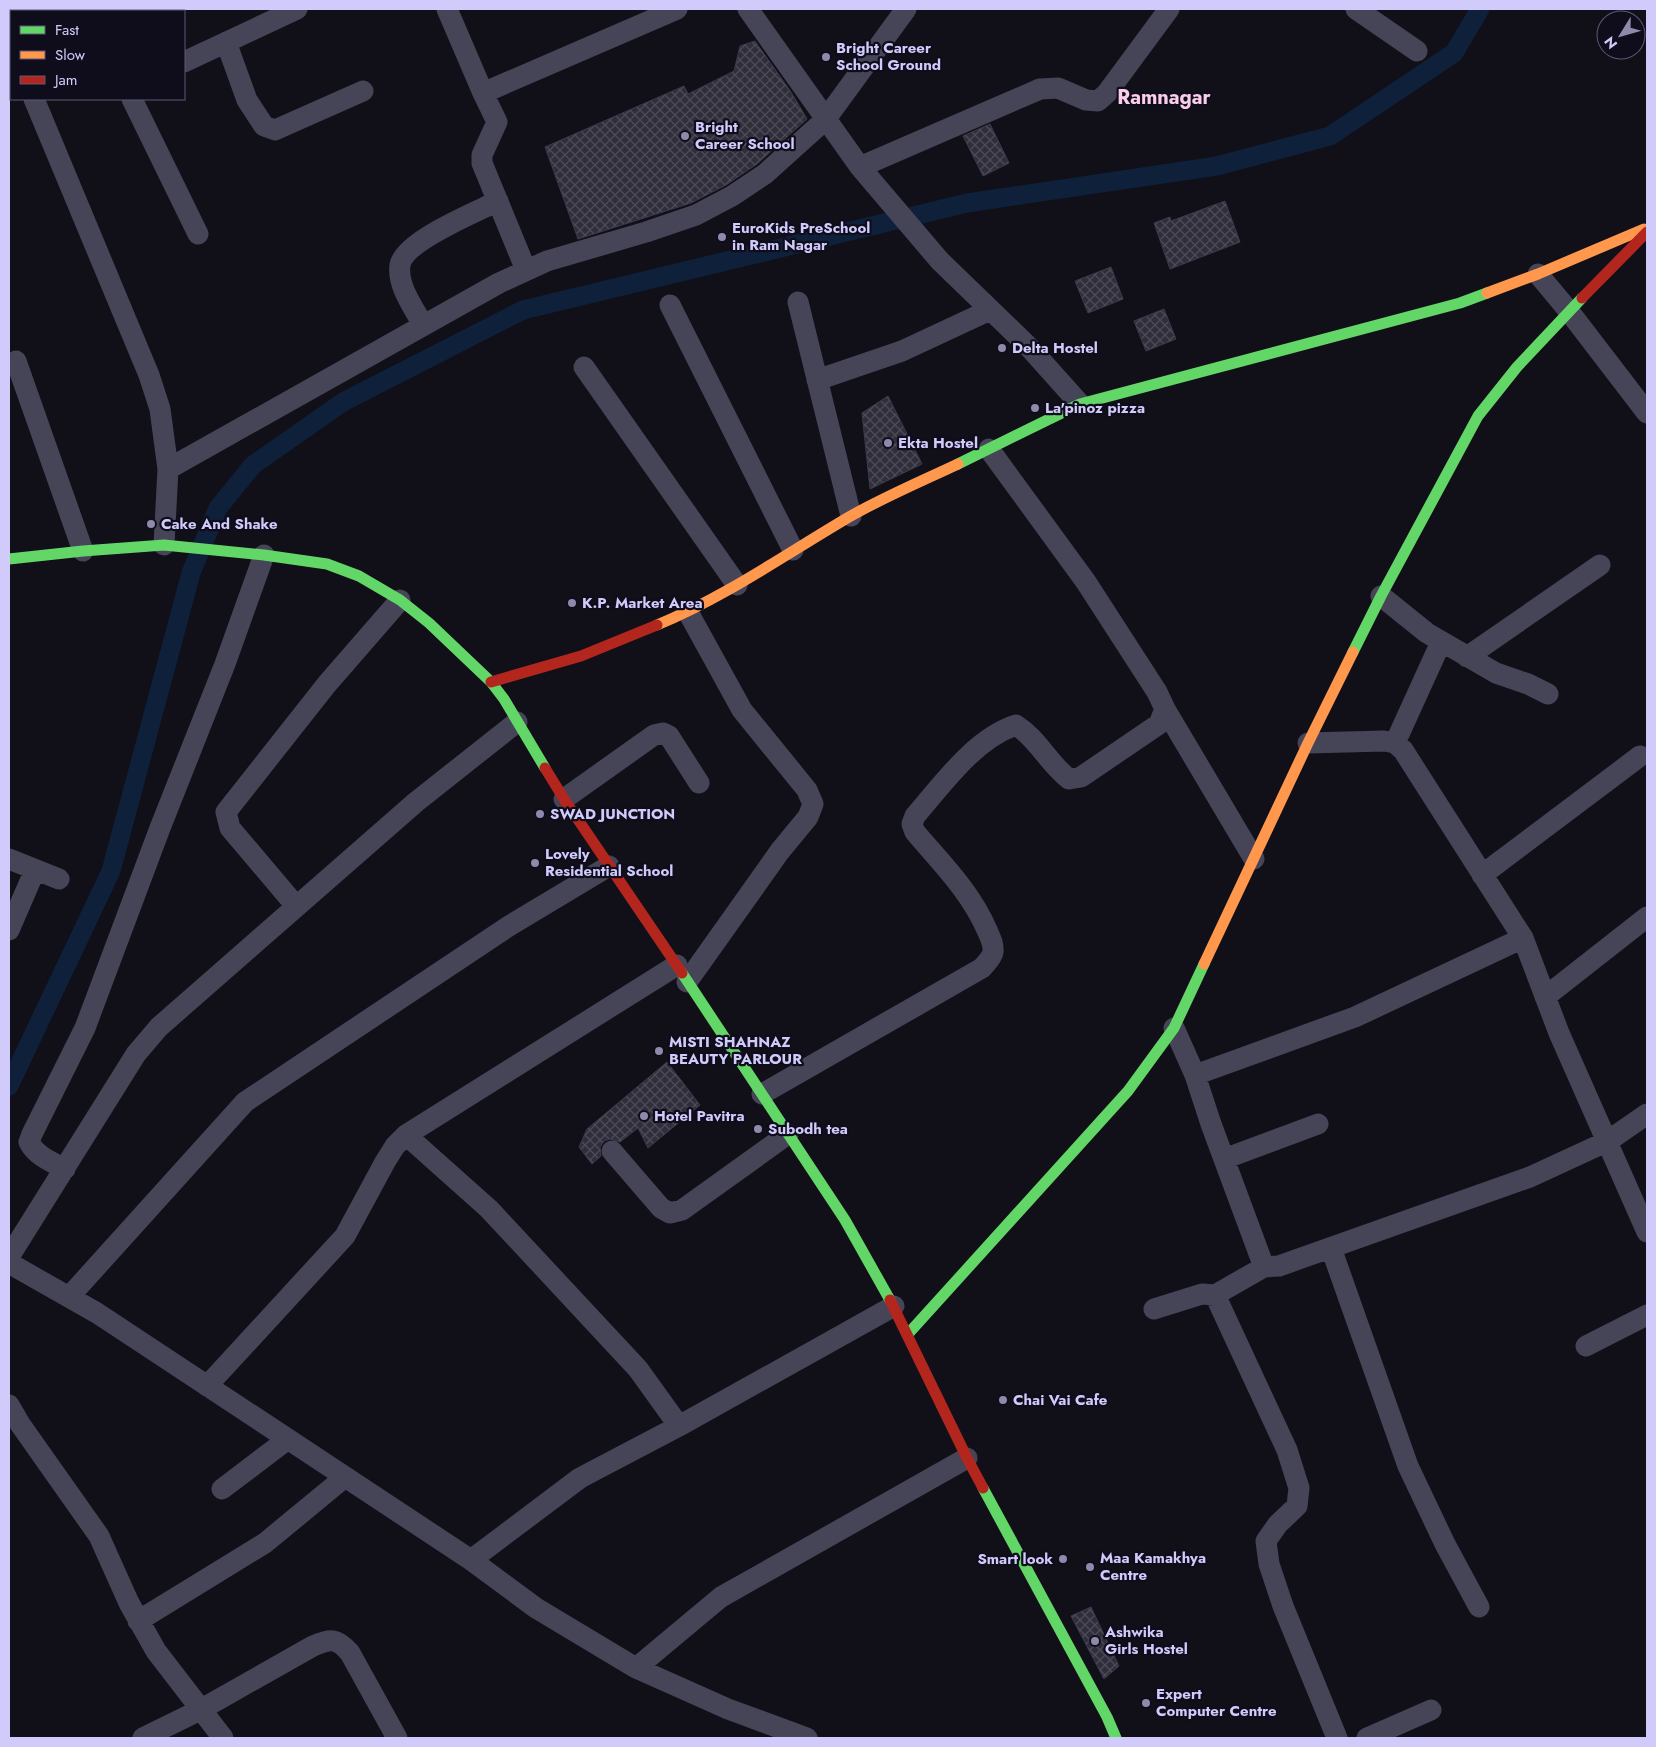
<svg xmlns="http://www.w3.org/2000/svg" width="1656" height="1747" font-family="Jost,sans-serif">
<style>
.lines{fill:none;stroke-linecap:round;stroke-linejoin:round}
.canal{stroke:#0f203a;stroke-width:19}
.building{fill:url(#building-cross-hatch);stroke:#3c3a4c}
.street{stroke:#464558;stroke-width:21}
.fast{stroke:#63d668;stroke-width:11}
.slow{stroke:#ff974d;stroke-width:11}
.jam{stroke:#b3261e;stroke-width:11}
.poi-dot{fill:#8d8aac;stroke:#0f0d1b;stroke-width:2}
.labels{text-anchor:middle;stroke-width:4.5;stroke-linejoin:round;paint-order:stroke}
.poi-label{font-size:15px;font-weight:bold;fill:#d0cbfb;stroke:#0f0d1b;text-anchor:start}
.district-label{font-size:20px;font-weight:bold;fill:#fbcdeb;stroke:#0f0d1b}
</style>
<defs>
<pattern id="building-cross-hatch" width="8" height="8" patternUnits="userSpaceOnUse" patternTransform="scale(1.25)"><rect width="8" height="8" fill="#2f2e3a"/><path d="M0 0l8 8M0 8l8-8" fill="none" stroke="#4c4b57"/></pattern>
</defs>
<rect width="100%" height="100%" fill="#111018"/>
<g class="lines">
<path class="canal" d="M9,1086L111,871L191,573L218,508L253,465L343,402L523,310L967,203L1217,166L1330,136L1454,53L1480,9"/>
</g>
<path class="building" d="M755,41L791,92L807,119L757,164L726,185L691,203L578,239L545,147L684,86L688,94L734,71L740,46Z
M990,124L1009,163L983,176L963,136Z
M1225,201L1240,242L1170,269L1154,223L1170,217L1171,221Z
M1111,267L1123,299L1088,313L1075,281Z
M1164,309L1176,339L1146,351L1134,321Z
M888,396L922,464L870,489L862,413Z
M667,1062L700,1105L648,1148L638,1128L620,1142L610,1139L604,1141L600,1147L601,1156L592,1164L579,1147L587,1129Z
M1091,1607L1119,1666L1104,1679L1071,1616Z"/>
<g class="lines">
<path class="street" d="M90,9L91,11
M447,9L483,93L677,9
M748,9L860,167L940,261L1029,347L1080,404
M1356,9L1417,51
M32,11L35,9
M226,42L247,100L264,126L275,130L363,91
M184,62L297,9
M483,93L497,122L482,155V163L526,270
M34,99L149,375L160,409L168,469L164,545
M132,99L198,234
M860,167L1040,89L1058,88L1086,100L1098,101L1107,93L1169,9
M1538,274L1568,310L1647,413
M798,302L851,516
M670,305L793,550
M423,325C414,308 397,286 400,265C404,241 476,212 498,201
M16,361L83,551
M584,367L737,585
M817,380L902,351L990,310
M168,469L499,283L547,261L646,232L696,215L732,196L765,174L825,120L906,9
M1381,596L1427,633L1496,673L1528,684L1548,694
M1467,657L1600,565
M1165,709L1254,859
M1308,743L1384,741L1395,743L1403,750L1523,938L1559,1033L1647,1232
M1395,743L1441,642
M564,799L654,735L663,733L669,736L699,783
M9,859L59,879
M1482,875L1640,756
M296,906L230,828L226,812L327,684L400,600
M9,930L35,870
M687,982L780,851L808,817L813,804L807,790L742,710L688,612
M1545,997L1647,917
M1174,1028L1195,1075L1211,1124L1264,1267
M1195,1075L1355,1017L1523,938
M762,1094L982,968C986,963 992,958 993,952C994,944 990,937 987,930C970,891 942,864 915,832L912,824L915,816C942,785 975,738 1016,725C1038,739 1049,764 1069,779L1081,777L1159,724L1165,709L1157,692L1086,582L989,449
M406,1135L489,1209L638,1369L679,1426
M612,1151L661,1208L670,1213L682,1210L788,1134
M1224,1159L1318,1124
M65,1169C52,1162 36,1156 29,1142L32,1134L85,1028L160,828L225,664L264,555
M1331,1248L1408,1466L1445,1544L1479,1607
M9,1257L136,1054L159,1027L416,802L517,722
M9,1263L97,1313L471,1560L536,1608L636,1668L728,1709L807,1738
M1215,1295L1287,1450L1299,1488L1297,1506L1278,1524L1266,1541L1269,1564L1283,1606L1337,1738
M69,1297L245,1102L509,926L609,866
M1154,1309L1202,1294L1215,1295L1264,1267L1279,1266L1530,1177L1608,1141L1647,1114
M1586,1346L1647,1315
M207,1386L345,1236L385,1162L395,1146L406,1135L677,965
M9,1405L20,1424L99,1536L129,1603L156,1651L223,1738
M222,1489L288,1439
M471,1560L580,1478L679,1426L894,1306
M138,1621L265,1543L345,1477
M636,1668L721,1597L967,1458
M143,1738L200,1710L313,1646C331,1639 336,1637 350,1653L397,1738
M1367,1738L1431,1710"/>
<path class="fast" d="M958,464L1080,404L1460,303L1487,293
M9,559L83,551L164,545L264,555L327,564L359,576L400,600L429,623L491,682L504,699L545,768
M1353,652L1381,596L1478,416L1517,367L1582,298
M682,973L845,1220L890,1300
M908,1334L1128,1091L1174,1028L1204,964
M983,1488L1107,1717L1116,1738"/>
<path class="slow" d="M1487,293L1538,274L1644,229
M657,625C725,597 786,554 849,517C884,497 922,481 958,464
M1204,964L1308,743L1353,652"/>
<path class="jam" d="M1582,298L1647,232
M491,682L581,656L657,625
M545,768L564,799L682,973
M890,1300L967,1458L983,1488"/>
</g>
<g class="poi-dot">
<circle cx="826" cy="57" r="5"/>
<circle cx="685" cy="136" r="5"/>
<circle cx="722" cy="237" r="5"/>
<circle cx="1002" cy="348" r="5"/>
<circle cx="1035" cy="408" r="5"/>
<circle cx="888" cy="443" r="5"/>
<circle cx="151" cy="524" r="5"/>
<circle cx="572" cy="603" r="5"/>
<circle cx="540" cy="814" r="5"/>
<circle cx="535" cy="863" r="5"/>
<circle cx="659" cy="1051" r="5"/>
<circle cx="644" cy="1116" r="5"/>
<circle cx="758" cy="1129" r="5"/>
<circle cx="1003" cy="1400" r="5"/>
<circle cx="1063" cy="1559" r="5"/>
<circle cx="1090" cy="1567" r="5"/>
<circle cx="1095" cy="1641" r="5"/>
<circle cx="1146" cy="1703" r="5"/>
</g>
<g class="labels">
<g class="poi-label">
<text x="836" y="53">Bright Career<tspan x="836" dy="17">School Ground</tspan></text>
<text x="695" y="132">Bright<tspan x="695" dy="17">Career School</tspan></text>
<text x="732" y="233">EuroKids PreSchool<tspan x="732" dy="17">in Ram Nagar</tspan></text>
<text x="1012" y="353">Delta Hostel</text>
<text x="1045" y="413">La'pinoz pizza</text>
<text x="898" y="448">Ekta Hostel</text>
<text x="161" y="529">Cake And Shake</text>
<text x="582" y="608">K.P. Market Area</text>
<text x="550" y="819">SWAD JUNCTION</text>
<text x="545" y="859">Lovely<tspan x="545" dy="17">Residential School</tspan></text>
<text x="669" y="1047">MISTI SHAHNAZ<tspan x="669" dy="17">BEAUTY PARLOUR</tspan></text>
<text x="654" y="1121">Hotel Pavitra</text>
<text x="768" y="1134">Subodh tea</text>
<text x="1013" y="1405">Chai Vai Cafe</text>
<text x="1100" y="1563">Maa Kamakhya<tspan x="1100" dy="17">Centre</tspan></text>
<text x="1053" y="1564" text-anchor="end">Smart look</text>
<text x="1105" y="1637">Ashwika<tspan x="1105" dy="17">Girls Hostel</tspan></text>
<text x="1156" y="1699">Expert<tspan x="1156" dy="17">Computer Centre</tspan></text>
</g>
<g class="district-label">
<text x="1164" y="104">Ramnagar</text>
</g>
</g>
<rect width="1656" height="1747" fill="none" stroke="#d0cbfb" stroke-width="20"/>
<rect x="10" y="10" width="175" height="90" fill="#0f0d1b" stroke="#5c5975"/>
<rect x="20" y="26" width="25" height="8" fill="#63d668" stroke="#5c5975"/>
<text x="55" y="35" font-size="15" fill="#d0cbfb">Fast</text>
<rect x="20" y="51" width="25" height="8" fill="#ff974d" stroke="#5c5975"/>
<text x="55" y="60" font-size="15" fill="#d0cbfb">Slow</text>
<rect x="20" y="76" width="25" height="8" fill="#b3261e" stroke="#5c5975"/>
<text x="55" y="85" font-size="15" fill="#d0cbfb">Jam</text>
<g transform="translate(1621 35) rotate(233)"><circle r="24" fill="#0f0d1b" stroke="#5c5975"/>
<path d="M0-4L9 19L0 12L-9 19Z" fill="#8d8aac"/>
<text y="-8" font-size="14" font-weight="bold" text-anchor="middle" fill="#d0cbfb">N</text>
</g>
</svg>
